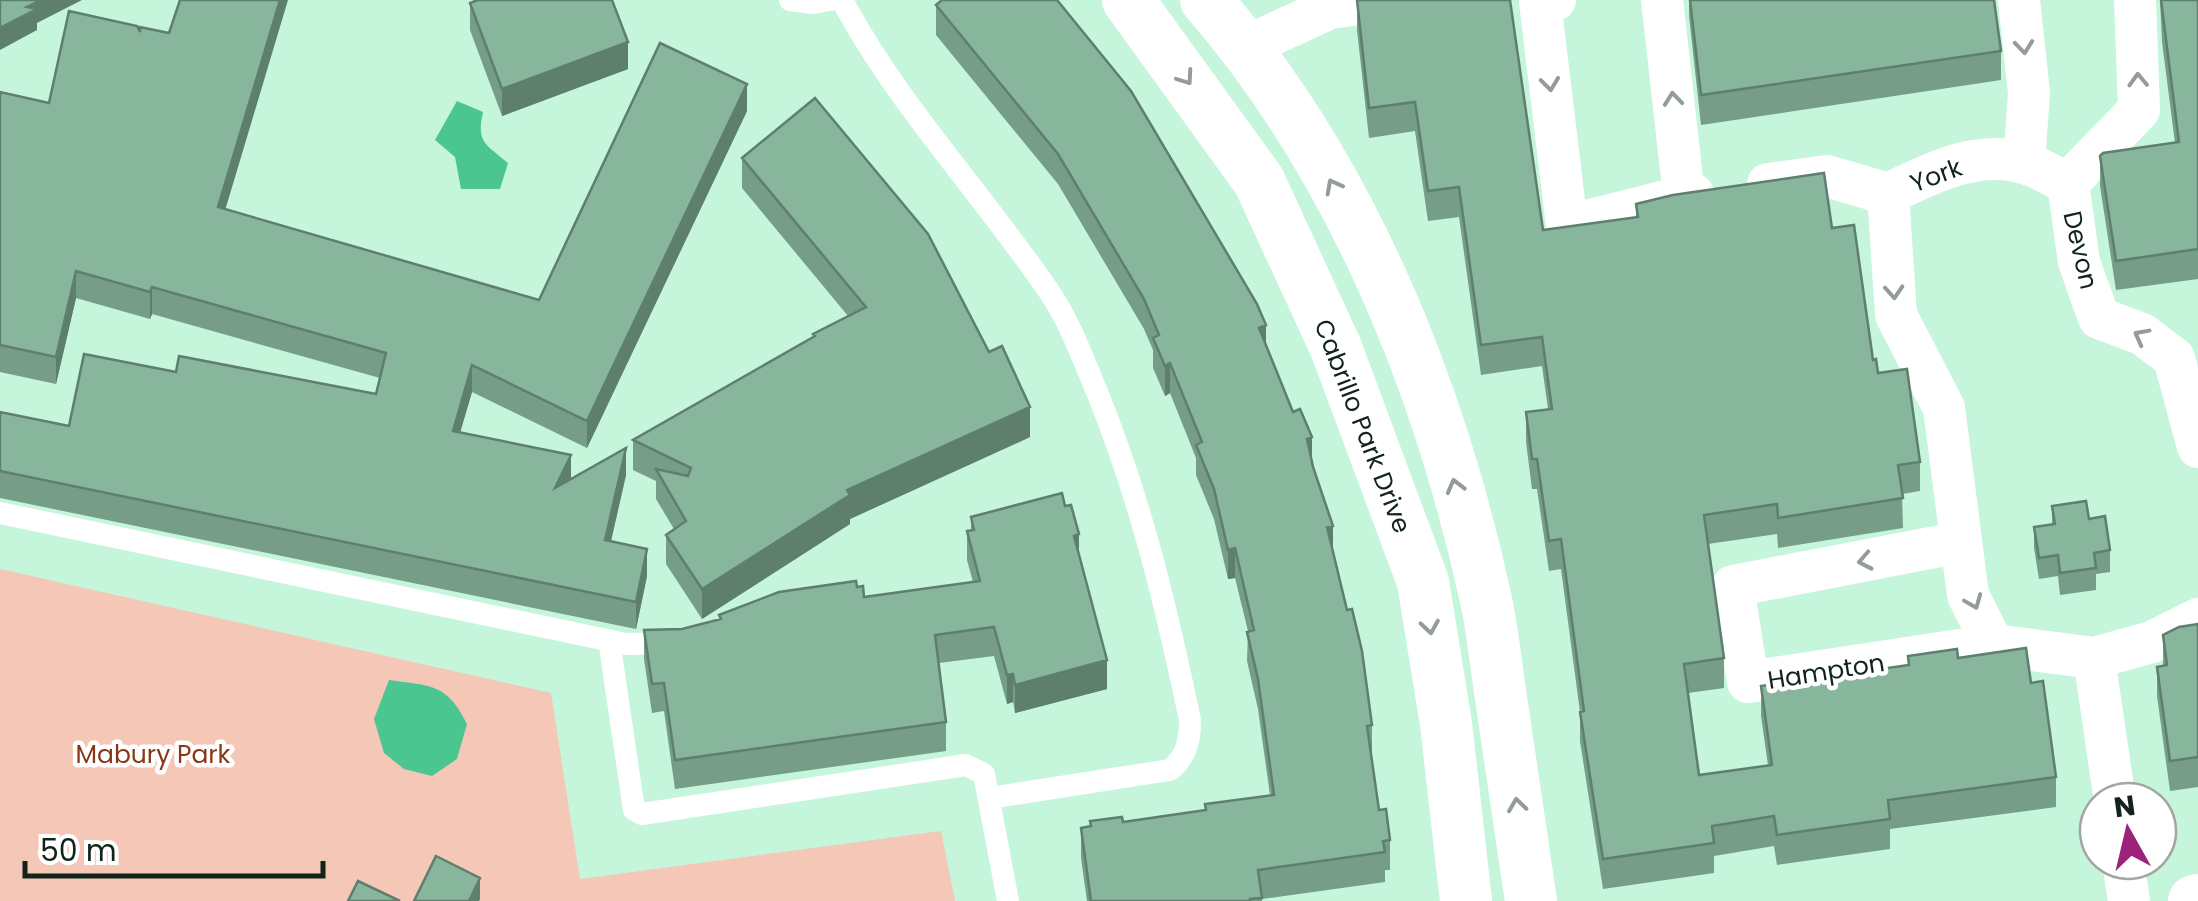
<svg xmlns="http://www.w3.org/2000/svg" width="2198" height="901" font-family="Poppins,sans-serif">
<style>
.green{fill:#f4c7b6}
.water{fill:#4cc691}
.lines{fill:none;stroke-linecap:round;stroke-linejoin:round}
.service{stroke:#fff;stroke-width:22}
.minor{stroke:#fff;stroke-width:42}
.tertiary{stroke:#fff;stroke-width:52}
.wall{fill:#759d87}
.shaded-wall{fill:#5f7f6e}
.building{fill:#88b69d;stroke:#5f7f6e;stroke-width:2.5}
.oneway{stroke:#949c98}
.labels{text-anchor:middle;stroke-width:9;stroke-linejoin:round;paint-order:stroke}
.street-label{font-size:25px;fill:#11231a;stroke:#fff}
.park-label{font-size:25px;fill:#883816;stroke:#fff}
</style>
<rect width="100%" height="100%" fill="#c5f5db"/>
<path class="green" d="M0,569L551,693L580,879L941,831L955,901H0Z"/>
<path class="water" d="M457,101L483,112C476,143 486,144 508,163L500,189H461L455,157L435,140Z
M389,680C431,686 447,683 467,724L457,759L432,776L404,769L384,753L374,719Z"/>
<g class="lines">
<path class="service" d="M790,0L813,3L830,0
M842,0C899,107 985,196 1052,296C1071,325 1084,361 1097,392C1141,500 1166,606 1190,720C1190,740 1187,756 1170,770L989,798
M0,513L626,644L673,643
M609,640L634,810L642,814L966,765L984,774L1008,901"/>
<path class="minor" d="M1555,0L1540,2L1567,226L1693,194
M1662,0L1684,196
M2019,0L2029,93L2024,163
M1245,47L1330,8L1389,0
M2068,183L2079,262L2099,318L2142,334L2174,358L2198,447
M2068,183L2139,110L2135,0
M1768,184L1827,176L1888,194C1929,174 1977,149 2024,163C2039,167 2054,177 2068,183
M1888,194L1896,315L1944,408L1968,595L1993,645L2094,658L2152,642L2198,619
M1961,542L1733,586L1748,682L1993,645
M2094,658L2115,801
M2123,861L2129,901"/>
<path class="tertiary" d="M1128,0L1259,181L1336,348L1423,582L1446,724L1466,901
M1206,0C1352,168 1439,385 1486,600C1493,632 1496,666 1501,698C1511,766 1521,833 1531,901
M2194,901L2198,900"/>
</g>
<path class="wall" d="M1357,0L1543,230L1636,217V204L1832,228L1873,360L1920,462V491L1902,494L1903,528L1778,548L1777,534L1708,544L1724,658V688L1688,693L1699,775L1768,765L1761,716V686L1908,666V656L1958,658L2031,683L2056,777V807L1890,829V849L1777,865L1774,846L1714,856V873L1603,889L1580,741V712L1561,569L1549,571L1537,489H1532L1526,442V412L1548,409L1542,366L1481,375L1459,217L1428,221L1415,131L1369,138L1357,30Z
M1689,0H1994L2001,51V80L1701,125L1689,16Z
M2160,0H2198V279L2116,290L2100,186V156L2175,143L2162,42Z
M470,3L628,69L502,116L470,30Z
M936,5L1266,345L1312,459L1372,725V755H1371L1379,810L1390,840V870H1385V882L1262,899V901H1087L1081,858V828L1205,810L1270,795L1258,709L1247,661L1248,631L1235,578L1228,579L1214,519L1196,475V458L1170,393L1165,396L1153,368V350L1144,329L1058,184L936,35Z
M140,31L225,209L539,300L747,111L587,448L472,392L460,432L571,479L626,475L611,541L647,576L636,629L0,498V412L69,426L176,372L376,394L380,378L152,314L150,319L76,298L56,384L0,372V92L49,103Z
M742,158L1030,437L850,519V524L702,619L666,564V535L674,529L656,499V481L633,470V440L813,337V334L848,316L742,188Z
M2052,506L2089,519L2110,550V572L2096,574V590L2060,595L2058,576L2039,579L2034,548V527L2052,524Z
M971,517L1079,558L1107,689L1015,713L1013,702L1007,704L994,656L939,663L946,722V751L675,789L664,711L652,713L644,659V630L682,629L719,619V615L857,587L864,597L973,582L967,560V531L971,530Z
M2198,624V787L2170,791L2157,696V667L2163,666V635Z"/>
<path class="shaded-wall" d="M41,0H82L37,23V30L0,50V28L27,7Z
M280,0H288L218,234V207Z
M628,42V69L502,116V89Z
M747,84V111L587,448V421Z
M76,271V298L56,384V357Z
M152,287V314L150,319V292Z
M1266,325V355L1259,328Z
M1170,363V393L1165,396V366Z
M472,365V392L453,457V431Z
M1030,407V437L850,519V524L702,619V589L847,490Z
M1312,437V467L1307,439Z
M626,448V475L605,567V540Z
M571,455V482L555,488Z
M1333,526V555L1327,527Z
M1079,534V563L1074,536Z
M1235,548V578L1228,579V550Z
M647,549V576L636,629V602Z
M1107,660V689L1015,713V685Z
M1013,674V702L1007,704V675Z
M480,878V899L479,901H469Z"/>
<path class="building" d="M0,0H41L27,7L37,9L0,28Z
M180,0H280L218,207L539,300L660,43L747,84L587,421L472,365L453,431L571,455L555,488L626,448L605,540L647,549L636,602L0,471V412L69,426L84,354L176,372L179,356L376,394L386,353L152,287L150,292L76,271L56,357L0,345V92L49,103L69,11L137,26L140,32V27L169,33Z
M478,0H612L628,42L502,89L470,3Z
M942,0H1057L1131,91L1257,304L1266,325L1259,328L1293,412L1300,409L1312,437L1307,439L1313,467L1333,526L1327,527L1347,610L1352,609L1362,651L1372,725L1367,726L1379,810L1386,809L1390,840L1383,841L1385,852L1258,870L1262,898L1250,899V901H1091L1081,828L1091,826L1090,821L1122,817L1123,822L1206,810L1205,804L1274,795L1258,679L1247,632L1254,630L1235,548L1228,550L1214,489L1196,445L1202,442L1170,363L1165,366L1153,338L1159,335L1144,299L1058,154L936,5Z
M1357,0H1510L1543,230L1638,217L1636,204L1673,195L1824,173L1832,228L1854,225L1873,360L1876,359L1878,373L1907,369L1920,462L1898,465L1903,498L1778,518L1777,504L1704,515L1724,658L1684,664L1699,775L1772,765L1761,686L1909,665L1908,656L1957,649L1958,658L2026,648L2031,683L2043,681L2056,777L1888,800L1890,819L1777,835L1774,816L1712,826L1714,843L1603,859L1580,712L1584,711L1561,539L1549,541L1537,459H1532L1526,412L1552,409L1542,337L1481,345L1459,187L1428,191L1415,102L1369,108Z
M1690,0H1994L2001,51L1701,95Z
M2161,0H2198V249L2116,261L2100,156L2103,153L2179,142Z
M815,98L928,234L989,352L1002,346L1030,407L847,490L850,495L702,589L666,535L686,521L656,469L688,476L691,468L633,440L815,336L813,334L866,307L742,158Z
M1062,493L1065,506L1071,505L1079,534L1074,536L1107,660L1015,685L1013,674L1007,675L994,627L935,635L946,722L675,760L664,683L652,684L644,630L682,629L721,619L719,615L779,592L856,581L857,587L863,586L864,597L980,581L967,531L974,530L971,517Z
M2086,501L2089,519L2105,516L2110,550L2094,553L2096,568L2060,573L2058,555L2039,558L2034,527L2055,524L2052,506Z
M2198,624V757L2170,761L2157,667L2167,665L2163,635L2179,627Z
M436,856L480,878L469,901H414Z
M358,881L400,901H348Z"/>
<defs><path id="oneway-chevron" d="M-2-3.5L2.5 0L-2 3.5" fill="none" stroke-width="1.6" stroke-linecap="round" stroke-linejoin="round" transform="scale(2.5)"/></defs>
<g class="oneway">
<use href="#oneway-chevron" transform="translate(2024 47) rotate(84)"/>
<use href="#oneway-chevron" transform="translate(1186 78) rotate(55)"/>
<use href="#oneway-chevron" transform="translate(2138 80) rotate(-92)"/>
<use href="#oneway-chevron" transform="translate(1550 84) rotate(83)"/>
<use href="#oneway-chevron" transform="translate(1673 99) rotate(-96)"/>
<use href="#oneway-chevron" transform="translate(1333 186) rotate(-118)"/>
<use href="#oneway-chevron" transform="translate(1894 292) rotate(86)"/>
<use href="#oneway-chevron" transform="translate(2141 336) rotate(-152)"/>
<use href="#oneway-chevron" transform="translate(1455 486) rotate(-105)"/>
<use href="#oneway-chevron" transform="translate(1865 561) rotate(169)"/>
<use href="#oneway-chevron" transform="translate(1974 602) rotate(68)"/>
<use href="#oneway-chevron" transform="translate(1430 627) rotate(81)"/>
<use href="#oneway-chevron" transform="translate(1517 805) rotate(-98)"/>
</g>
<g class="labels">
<g class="street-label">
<text transform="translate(1936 175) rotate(-20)" y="9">York</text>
<text transform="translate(2081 250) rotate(77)" y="9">Devon</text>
<text transform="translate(1363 426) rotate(69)" y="9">Cabrillo Park Drive</text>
<text transform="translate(1826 671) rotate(-9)" y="9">Hampton</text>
</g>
<g class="park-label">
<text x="153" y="763">Mabury Park</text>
</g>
</g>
<g transform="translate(2128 831) rotate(352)"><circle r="48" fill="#ffffff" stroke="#a0a7a3" stroke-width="2.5"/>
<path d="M0-8L18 38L0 25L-18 38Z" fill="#9c237b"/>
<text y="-15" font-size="28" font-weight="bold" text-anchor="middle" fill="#11231a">N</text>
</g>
<path d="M25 861v15h298v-15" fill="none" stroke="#11231a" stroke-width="5"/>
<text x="40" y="861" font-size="30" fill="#11231a" stroke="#ffffff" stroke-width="8" paint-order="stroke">50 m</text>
</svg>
